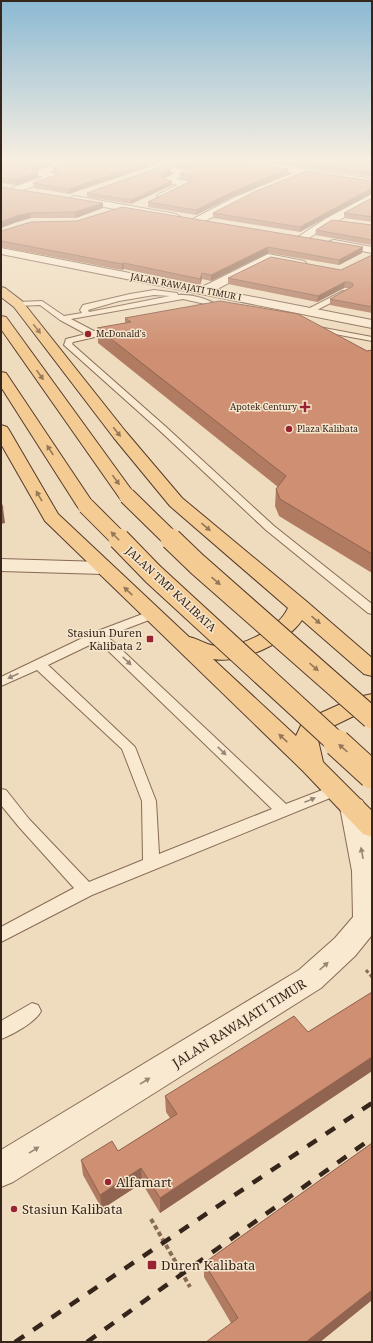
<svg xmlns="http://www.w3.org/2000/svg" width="373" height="1343" font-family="'Noto Serif',serif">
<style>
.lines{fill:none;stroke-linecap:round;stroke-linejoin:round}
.service-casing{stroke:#876b56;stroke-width:2}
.minor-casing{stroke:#876b56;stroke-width:2}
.tertiary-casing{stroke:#876b56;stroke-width:2}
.primary-casing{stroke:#543a2b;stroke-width:2}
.path-far1{stroke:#876b56;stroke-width:3;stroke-dasharray:3.5 2.5;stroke-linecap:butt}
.path{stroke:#876b56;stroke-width:4;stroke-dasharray:4.5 3;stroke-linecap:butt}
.service{fill:#fae9d1;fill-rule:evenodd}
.minor{fill:#fae9d1;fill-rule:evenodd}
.tertiary{fill:#fae9d1;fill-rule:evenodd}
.primary{fill:#f4cc93;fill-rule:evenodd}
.rail{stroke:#36251b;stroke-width:4.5;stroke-dasharray:11 11;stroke-linecap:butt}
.primary-bridge-far2-casing{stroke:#543a2b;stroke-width:18;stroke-linecap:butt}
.primary-bridge-far1-casing{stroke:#543a2b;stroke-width:23;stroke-linecap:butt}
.primary-bridge-casing{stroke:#543a2b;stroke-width:29;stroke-linecap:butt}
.primary-bridge-far2{stroke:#f4cc93;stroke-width:16}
.primary-bridge-far1{stroke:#f4cc93;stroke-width:21}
.primary-bridge{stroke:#f4cc93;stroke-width:27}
.wall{fill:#b17b62}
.shaded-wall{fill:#906450}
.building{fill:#ce8f72;stroke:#906450}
.oneway{fill:#957857}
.oneway2{fill:#988776}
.poi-dot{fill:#982431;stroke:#f6e6cd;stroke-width:1.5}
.labels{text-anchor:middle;stroke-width:3;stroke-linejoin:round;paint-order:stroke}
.far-street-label{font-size:9px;fill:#36251b;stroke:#f6e6cd}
.far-poi-label{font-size:9px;fill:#36251b;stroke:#f6e6cd;text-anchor:start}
.street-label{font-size:11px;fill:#36251b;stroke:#f6e6cd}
.poi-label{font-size:11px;fill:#36251b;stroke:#f6e6cd;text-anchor:end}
.near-street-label{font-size:13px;fill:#36251b;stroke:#f6e6cd}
.near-poi-label{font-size:13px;fill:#36251b;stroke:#f6e6cd;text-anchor:start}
</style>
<rect width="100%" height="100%" fill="#efdbbd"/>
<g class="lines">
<defs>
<path id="service" d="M154,290L177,293L178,295C193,294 213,299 224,311L220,313H217L205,304L183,299L71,319L94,331L114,328L118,330L117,332L73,342L72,344L165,426L274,526L372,604V614L368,613L266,530L159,430L64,345L66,339L86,334L60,320L40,305L18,306L14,304L18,302L42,301L64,316L82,313L80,310L83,305L130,294ZM154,295L170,296L89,312L88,310L119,301Z
M343,291H346L350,293L311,313H308L304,311Z
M308,325L372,337V341L308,329Z
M153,610L157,611L159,614L157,617L107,636L286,804L335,785L340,786L342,790L340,794L92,895L1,942V927L74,888L19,827L1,805V789L6,790L29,819L89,882L143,860L142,801L122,749L37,670L1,686V677L95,632ZM98,641L272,809L159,854L156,801L135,747L48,665Z
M32,1003L38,1005L41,1011C36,1022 12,1035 1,1039V1021Z"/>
<path id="minor" d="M65,161H78L49,172L56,174L58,176L56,178L20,191H14L12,189L14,187L43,177L36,175L34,173L36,171Z
M231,161H253L372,179V185L305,174L253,196L201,223H193L192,221L193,219L233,198L293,173L235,164Z
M163,165L187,170L189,172L176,179L190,182L192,184L190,186L165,198H159L157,196L159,194L178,185L164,182L162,180L175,173L160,170L159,168Z
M372,194V201L307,239H299L298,237L325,219Z
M74,196L176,214L181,217L176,220L71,201L69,199Z
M334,240L372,247V253L330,245L329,243L330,241Z
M268,254L304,261L306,263L304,265L300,266L270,261L208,294H200L198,291L200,288Z
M1,559L103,562L110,564L113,568L110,572L103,574L1,571Z"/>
<path id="tertiary" d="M1,248L372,320V328L1,254Z
M353,797L362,800L366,807L372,836V935L355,956L321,988L13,1182L1,1187V1150L299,970L335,938L353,917L352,871L340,807L344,800Z"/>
<path id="primary" d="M1,287L5,288L22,301L126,432L182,498L306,601L372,658V676L364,674L302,620C287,643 240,664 213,659L296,736L303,721L354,698L372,694V710H366L321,732L318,740L323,762L372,811V837L363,834L303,771L45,521L1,444V425L7,427L9,430L58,514L189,637C199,639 208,646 218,646C241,648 279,629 288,608L170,506L114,438L14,307L1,297Z
M1,316L6,317L133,492L136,496L133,500L127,501L121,500L1,329Z
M1,372L6,373L95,506L92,510L86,511L80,510L77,506L1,387Z"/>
</defs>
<use href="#service" class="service-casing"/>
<use href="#minor" class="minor-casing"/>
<use href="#tertiary" class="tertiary-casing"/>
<use href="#primary" class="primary-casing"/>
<path class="path-far1" d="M366,970L372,977"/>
<path class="path" d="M151,1219L190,1287"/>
<use href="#service" class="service"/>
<use href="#minor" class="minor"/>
<use href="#tertiary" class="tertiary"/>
<use href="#primary" class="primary"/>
<path class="rail" d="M15,1342L372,1103
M87,1342L372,1138"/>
<defs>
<path id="primary-bridge-far2" d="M127,496L172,540
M86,506L120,540"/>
<path id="primary-bridge-far1" d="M119,539L153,574L338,744
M171,539L197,564L372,718"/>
<path id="primary-bridge" d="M337,743L372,775"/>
</defs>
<use href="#primary-bridge-far2" class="primary-bridge-far2-casing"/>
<use href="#primary-bridge-far1" class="primary-bridge-far1-casing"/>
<use href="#primary-bridge" class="primary-bridge-casing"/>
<use href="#primary-bridge-far2" class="primary-bridge-far2"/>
<use href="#primary-bridge-far1" class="primary-bridge-far1"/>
<use href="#primary-bridge" class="primary-bridge"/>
</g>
<path class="wall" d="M1,161H60L36,170H35L38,177L16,185L1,183Z
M69,161H166L69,194L34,188L33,183L56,175L57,174L54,172L53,167Z
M264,161H372V177Z
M177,162L288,174L232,197L196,215L148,207V202L191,181H190L180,178V174L188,169L177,167Z
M171,169V174L163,178L172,181V185L131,204L87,197V193Z
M372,181L300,232L213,218V213Z
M1,187L103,208L76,218H31L17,222L1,228Z
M372,198V222L344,218V213Z
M372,225V245L315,235L316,230Z
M1,231L363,247L362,253L339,265L268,253L211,281L202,279L200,285L124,269L122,270L1,247Z
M372,255V313L330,305V299L350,288H344L317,302L228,284V278L341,270Z
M125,318L367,351L372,350V573L279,516L275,506L276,489L278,487L98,343L97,328L125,323Z
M372,992V1071L160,1213L142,1183L102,1209L83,1175L81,1160L118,1151L170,1118L166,1112L165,1096L308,1032Z
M372,1143V1300L320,1342L231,1323L204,1277V1263Z"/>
<path class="shaded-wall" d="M46,161H60L36,170L32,173V168L35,165Z
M152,161H166L69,194V189Z
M171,169V174L161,180L160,175Z
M288,169V174L232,197L196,215V210L232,192Z
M38,172V177L16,185L15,180Z
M172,181V185L131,204V200Z
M372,188V193L300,232V227Z
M103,203V208L76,218L75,212Z
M30,213L31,218L17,222L1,228V222L16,216Z
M268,247V253L211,281V275Z
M363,247L362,253L339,265V260Z
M124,263V269L122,270V264Z
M202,273V279L200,285V279Z
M345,282L344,288L317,302L318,296Z
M1,508H3L5,523L1,524Z
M372,1057V1071L160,1213V1198Z
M141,1168L142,1183L102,1209L100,1195Z
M372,1290V1300L320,1342H306Z"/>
<path class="building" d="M1,161H46L35,165L32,168L38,172L15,180L1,178Z
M69,161H152L69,189L33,183L56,175L59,171L53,167Z
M178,161H238L288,169L232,192L196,210L148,202L193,180L190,176L180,174L190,167L187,164L177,162Z
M296,161H372V173Z
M161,167L171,169L160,175L164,179L172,181L131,200L87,193Z
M306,171L372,181V188L300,227L213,213L254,192Z
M1,187L103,203L75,212L30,213L16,216L1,222Z
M372,198V217L344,213Z
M122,207L363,247L339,260L268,247L211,275L202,273L200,279L124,263L122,264L1,241V231L31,222L77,221Z
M332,220L372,225V240L316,230Z
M372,255V307L330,299L353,286V284L349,282H345L318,296L228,278L271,257L341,270Z
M220,301L298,314L367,351L372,350V554L280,499L276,489L286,476L97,328L131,322L125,318Z
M1,502L3,508H1Z
M372,992V1057L160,1198L141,1168L100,1195L81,1160L112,1141L118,1151L177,1114L165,1096L294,1016L308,1032Z
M372,1143V1290L306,1342H206L238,1318L204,1263Z"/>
<defs><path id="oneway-solid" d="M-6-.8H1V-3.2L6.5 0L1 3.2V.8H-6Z"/></defs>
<g class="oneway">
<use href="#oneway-solid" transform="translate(37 329) rotate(52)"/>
<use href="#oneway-solid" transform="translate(40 375) rotate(54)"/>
<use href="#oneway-solid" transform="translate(117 432) rotate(52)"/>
<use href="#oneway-solid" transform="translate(50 450) rotate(-123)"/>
<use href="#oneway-solid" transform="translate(116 480) rotate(54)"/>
<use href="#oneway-solid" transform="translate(39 496) rotate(-120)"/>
<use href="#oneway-solid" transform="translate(206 527) rotate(40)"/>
<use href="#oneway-solid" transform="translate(115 536) rotate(-134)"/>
<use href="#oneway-solid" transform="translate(216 581) rotate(41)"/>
<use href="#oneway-solid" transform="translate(128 591) rotate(-137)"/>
<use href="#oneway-solid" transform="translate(316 620) rotate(41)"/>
<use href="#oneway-solid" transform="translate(314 667) rotate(41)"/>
<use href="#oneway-solid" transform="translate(283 738) rotate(-137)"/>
<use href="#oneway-solid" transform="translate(343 748) rotate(-138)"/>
</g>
<g class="oneway2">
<use href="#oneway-solid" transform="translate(127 661) rotate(43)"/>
<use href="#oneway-solid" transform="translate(13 676) rotate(155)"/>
<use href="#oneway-solid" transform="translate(222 751) rotate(44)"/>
<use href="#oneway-solid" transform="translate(310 800) rotate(-22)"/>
<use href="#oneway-solid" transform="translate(362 853) rotate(-101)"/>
<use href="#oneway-solid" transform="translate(324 966) rotate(-42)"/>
<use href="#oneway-solid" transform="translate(145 1081) rotate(-32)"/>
<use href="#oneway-solid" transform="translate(34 1150) rotate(-32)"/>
</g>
<linearGradient id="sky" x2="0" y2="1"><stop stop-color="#8bb9d3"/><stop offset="0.46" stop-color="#f8efe1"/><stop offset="1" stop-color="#f8efe1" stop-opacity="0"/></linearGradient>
<rect width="373" height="349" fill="url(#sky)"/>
<g class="poi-dot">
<circle cx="88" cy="334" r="4"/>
<path d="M303 401h4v4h4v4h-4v4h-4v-4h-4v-4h4z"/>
<circle cx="289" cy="429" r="4"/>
<rect x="146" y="635" width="8" height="8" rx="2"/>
<circle cx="108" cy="1182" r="4"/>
<circle cx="14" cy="1209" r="4"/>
<rect x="147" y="1260" width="10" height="10" rx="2"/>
</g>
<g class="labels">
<g class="far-street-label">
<text transform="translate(186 287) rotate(11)" y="3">JALAN RAWAJATI TIMUR I</text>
</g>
<g class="far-poi-label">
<text x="96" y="337">McDonald's</text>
<text x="297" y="410" text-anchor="end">Apotek Century</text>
<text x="297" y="432">Plaza Kalibata</text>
</g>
<g class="street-label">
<text transform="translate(171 589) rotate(43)" y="4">JALAN TMP KALIBATA</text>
</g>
<g class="poi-label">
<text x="142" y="637">Stasiun Duren<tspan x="142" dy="13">Kalibata 2</tspan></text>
</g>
<g class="near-street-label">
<text transform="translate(239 1023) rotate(-32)" y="5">JALAN RAWAJATI TIMUR</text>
</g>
<g class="near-poi-label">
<text x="116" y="1187">Alfamart</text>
<text x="22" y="1214">Stasiun Kalibata</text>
<text x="161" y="1270">Duren Kalibata</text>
</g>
</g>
<rect width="373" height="1343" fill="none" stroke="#36251b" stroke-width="4"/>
</svg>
